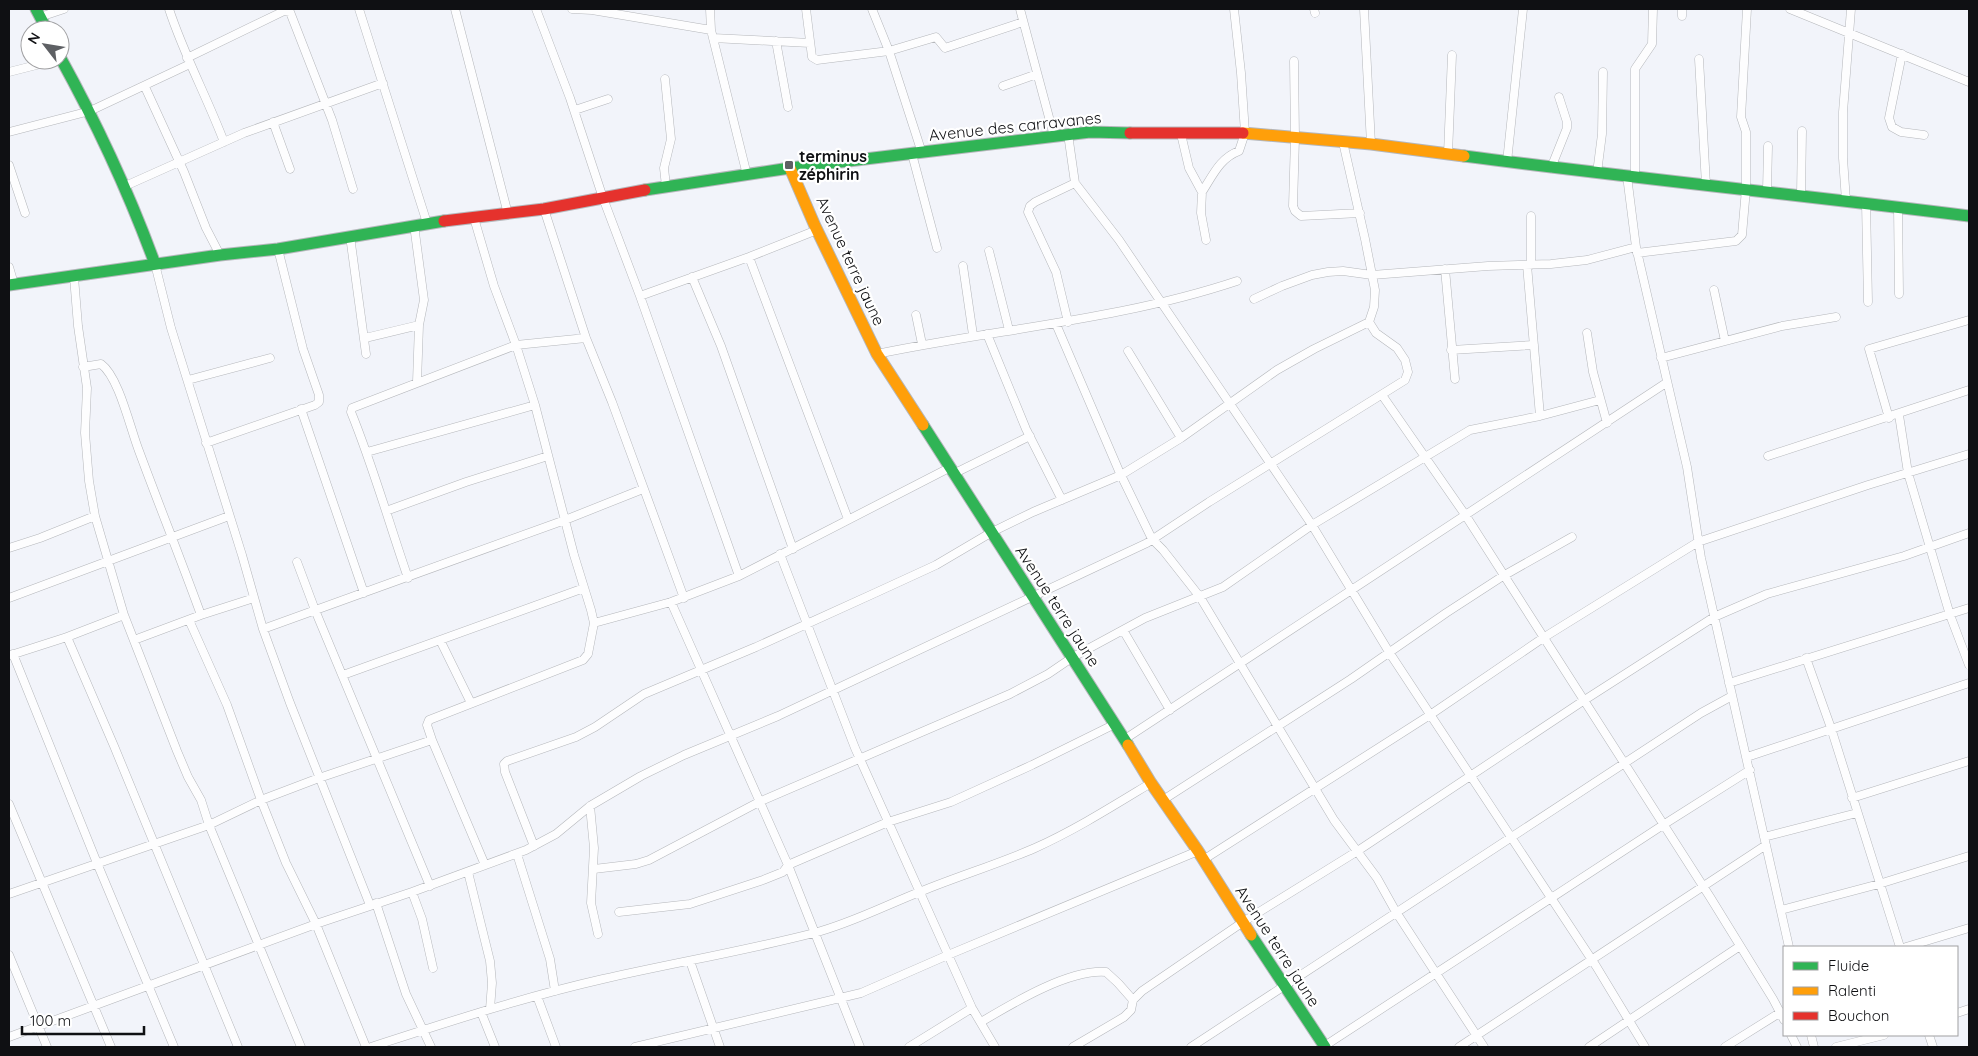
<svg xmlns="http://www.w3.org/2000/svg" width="1978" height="1056" font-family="Quicksand,sans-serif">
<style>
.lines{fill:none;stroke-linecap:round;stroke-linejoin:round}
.street-casing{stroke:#b5b7bb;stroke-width:9}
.fast-casing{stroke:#b5b7bb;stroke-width:13}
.slow-casing{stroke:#b5b7bb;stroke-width:13}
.jam-casing{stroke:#b5b7bb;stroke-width:13}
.street{stroke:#fdfdfe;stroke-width:8}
.fast{stroke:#30b455;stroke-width:11}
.slow{stroke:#ff9f0a;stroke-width:11}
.jam{stroke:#e5322d;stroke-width:11}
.poi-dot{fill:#5e6064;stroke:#fff;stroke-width:2}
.labels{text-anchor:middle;stroke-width:4.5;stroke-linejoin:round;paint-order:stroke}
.street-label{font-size:16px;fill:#0f1013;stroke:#fff}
.poi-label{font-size:16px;font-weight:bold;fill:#0f1013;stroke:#fff;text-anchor:start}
</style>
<rect width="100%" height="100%" fill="#f2f4fa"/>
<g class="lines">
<defs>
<path id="street" d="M169,9C184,55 207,97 224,142
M359,9L427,223
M455,9L508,214
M536,9L570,98L603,198L640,296L739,576
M572,9L592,10L711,30L747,175
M710,9L711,30
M806,9L812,57L817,60L889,51L936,37L945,48L1023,22
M872,9L889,51L922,153
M1020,9L1054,136
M1314,9L1315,13
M1364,9L1371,144
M1790,9L1969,82
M1682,16V9
M40,17L64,9
M713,38L810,43
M776,41L788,107
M1902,54L1889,118L1892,127L1901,132L1924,135
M187,58L284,11L290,12L332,120L353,189
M1699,59L1706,185
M1294,61L1295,138L1293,206L1295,211L1301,216L1360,213
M9,72L56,60
M665,79L671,139L664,168L666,186
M1003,86L1037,74
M145,87L184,172L206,228L220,255
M575,110L608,99
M273,122L290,169
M9,132L90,111L190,64
M1068,134L1075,183L1119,240L1312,525L1389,652L1596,966L1645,1047
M1181,134L1189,168L1202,192L1201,213L1206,240
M912,154L937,248
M1448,154L1452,55
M1507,162L1523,9
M9,165L25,213
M1551,168L1567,128V122L1559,97
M1597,173L1602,134L1603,72
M1627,176L1636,247L1687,467L1701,558L1789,947
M1635,177V69L1652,44L1653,9
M123,187L244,133L383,83
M1767,191L1768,146
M1202,192C1213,175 1220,158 1239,151L1245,133L1241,73L1234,9
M1801,195L1802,131
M1846,201L1843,158V112L1851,9
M1866,203L1868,302
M1898,207L1899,294
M544,209L586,338L612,402L684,598
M1531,216V265
M474,218L494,286L516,345L535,405L574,555L591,610L594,623
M414,225L424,300L419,325
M350,236L366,354
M989,251L1009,330
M1637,253L1736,241L1742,235L1746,189V132L1741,117L1747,9
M749,257L848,519
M155,264L171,328L242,555L263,629L290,703L370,905
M1527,265L1540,416
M963,266L973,335
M9,267L14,284
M1445,269L1455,379
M74,277L78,326L87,388L85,433L89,481L95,516L124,615L177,751L188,777L201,800L209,825L301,1047
M692,277L721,346L793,549
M1714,290L1725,341
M640,296L749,257L817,230
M1254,299L1282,286L1312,275L1328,272L1343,271L1372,275L1488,266L1551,264L1587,260L1636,247
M916,315L922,344
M1068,322L1056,272L1028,212L1030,206L1035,202L1075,183
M1056,324L1119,471L1152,539L1163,550L1200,597L1334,820L1377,878L1396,912L1484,1047
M1587,333L1593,372L1607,423
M987,334L1026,429L1062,500
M365,338L419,325L417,382
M1451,350L1534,345
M1128,351L1181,438
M877,354C997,329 1120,320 1237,281
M1661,358L1782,326L1836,317
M83,367L101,364C119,377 130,428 139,451C159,505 181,560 201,615
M188,380L270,358
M1382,395L1466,516L1710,897L1773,999L1784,1020
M301,409L364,593
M1899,415L1908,473L1950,615L1969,665
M1889,418L1869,349L1969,320
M206,443L315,405L319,402V395L303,349L278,249
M367,452L535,405
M1768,456L1969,390
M953,474L1030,436
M386,511L466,482L548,456
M9,548L40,538L95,516
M780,554L855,748L972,1008L995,1047
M297,562L315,610L430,886
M408,578C389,523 373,466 351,412L352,408L516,345L586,338
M9,598L229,516
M671,602L788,865L860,1047
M189,620L227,705L261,800L286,863L316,924L366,1047
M263,629L565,520L643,489
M1123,630L1170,710
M67,637L114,746L238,1047
M134,640L201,615L254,598
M440,640L471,703
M13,654L97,863L174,1047
M11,655L67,637L124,615
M1806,658L1831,728L1900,947
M343,675L584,588
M1729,683L1969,608
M1125,739L1666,383
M432,740L485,865
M1747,757L1969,683
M1852,798L1969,761
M1163,800L1351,679L1446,613L1503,576L1572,537
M9,804L111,1047
M590,806L594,848L591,903L598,934
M1764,837L1857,813
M534,846L505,772L504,764L507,761L576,737L595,727L644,694L756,647L875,593L936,565L992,532L1033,512L1121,475L1181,438L1277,370L1314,349L1369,322
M517,854L550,959L555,991
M1203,860L1430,715L1543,638L1698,542L1868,485L1969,454
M594,869L636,864L649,860L759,802L1010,694L1048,674L1073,657L1145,618L1223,587L1312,525L1470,430L1540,416L1600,400
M468,872L490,961L492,983L490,1009
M412,892L422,919L433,968
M9,894L209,825L261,800L319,778L432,740L427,725L429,720L583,660L588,654L594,623L671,602L739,576L949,468
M376,903L406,994L431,1047
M1781,910L1879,884L1969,856
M619,912L690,904L763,880L783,872L788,865L888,822L951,802L1032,765L1115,724
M1906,947L1969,928
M9,955L47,1047
M690,961L720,1047
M537,996L556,1047
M481,1012L495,1047
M1957,1013L1969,1009
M981,1022C1013,1003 1069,969 1106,972L1118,983L1133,1000
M1791,1035L1797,1047
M1811,1035L1814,1047
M1929,1035L1933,1047
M9,1037L316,924L412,892L526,850L556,834L590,806L641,776L684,755L778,716L1147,543L1209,502L1405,380L1408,372L1405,360L1397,348L1376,333L1369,322L1374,307L1375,290L1365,239L1343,142
M371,1047C448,1022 524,997 603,979C673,963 744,951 814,933C852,923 886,905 922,891C959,876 998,864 1035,848C1075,830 1113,806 1151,783
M635,1047L861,993L948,955L1198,851
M909,1047L972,1008
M1073,1047L1124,1017L1131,1010L1133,1000L1142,991L1243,922L1356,852L1583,701L1714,617L1767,594L1904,556L1969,533
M1191,1047L1701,713L1732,696
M1323,1047L1663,825L1750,770
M1459,1047L1766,845
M1589,1047L1740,946
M1725,1047L1781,1012
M1836,1047L1884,1035"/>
<path id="fast" d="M36,9L47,30
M60,57C97,124 129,193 155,264
M1464,156C1632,178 1801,195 1969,216
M645,190L790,168L1090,132L1130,133
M9,285L220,255L278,249L444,221
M923,425L1128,745
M1251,935L1325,1047"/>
<path id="slow" d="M1243,133L1371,144L1464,156
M790,168L815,226L877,354L923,425
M1128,745L1151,783L1198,851L1251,935"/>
<path id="jam" d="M1130,133H1243
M444,221L544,209L645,190"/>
</defs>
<use href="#street" class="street-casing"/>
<use href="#fast" class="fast-casing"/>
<use href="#slow" class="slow-casing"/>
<use href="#jam" class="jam-casing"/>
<use href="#street" class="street"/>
<use href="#fast" class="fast"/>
<use href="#slow" class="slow"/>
<use href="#jam" class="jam"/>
</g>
<rect class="poi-dot" x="784" y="160" width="10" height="10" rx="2.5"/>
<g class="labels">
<g class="street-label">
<text transform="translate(1015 126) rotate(-6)" y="6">Avenue des carravanes</text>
<text transform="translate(851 261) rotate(65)" y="6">Avenue terre jaune</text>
<text transform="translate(1058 606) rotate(57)" y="6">Avenue terre jaune</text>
<text transform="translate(1278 946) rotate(57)" y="6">Avenue terre jaune</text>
</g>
<g class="poi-label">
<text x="799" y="162">terminus<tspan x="799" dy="18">zéphirin</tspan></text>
</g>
</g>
<rect width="1978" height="1056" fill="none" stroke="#0f1013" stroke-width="20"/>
<rect x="1783" y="946" width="175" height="90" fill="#ffffff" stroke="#9f9fa1"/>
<rect x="1793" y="962" width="25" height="8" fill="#30b455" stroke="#9f9fa1"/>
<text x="1828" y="971" font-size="15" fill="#0f1013">Fluide</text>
<rect x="1793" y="987" width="25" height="8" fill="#ff9f0a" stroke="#9f9fa1"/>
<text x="1828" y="996" font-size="15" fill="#0f1013">Ralenti</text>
<rect x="1793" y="1012" width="25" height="8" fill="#e5322d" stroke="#9f9fa1"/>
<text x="1828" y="1021" font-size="15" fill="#0f1013">Bouchon</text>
<g transform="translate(45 45) rotate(301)"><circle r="24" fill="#ffffff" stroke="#9f9fa1"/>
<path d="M0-4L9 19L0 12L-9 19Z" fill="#5e6064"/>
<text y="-8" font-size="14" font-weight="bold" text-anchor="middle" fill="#0f1013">N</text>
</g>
<path d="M22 1026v8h122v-8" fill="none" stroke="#0f1013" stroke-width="2.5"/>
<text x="30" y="1026" font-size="15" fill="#0f1013" stroke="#ffffff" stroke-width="4" paint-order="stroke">100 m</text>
</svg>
